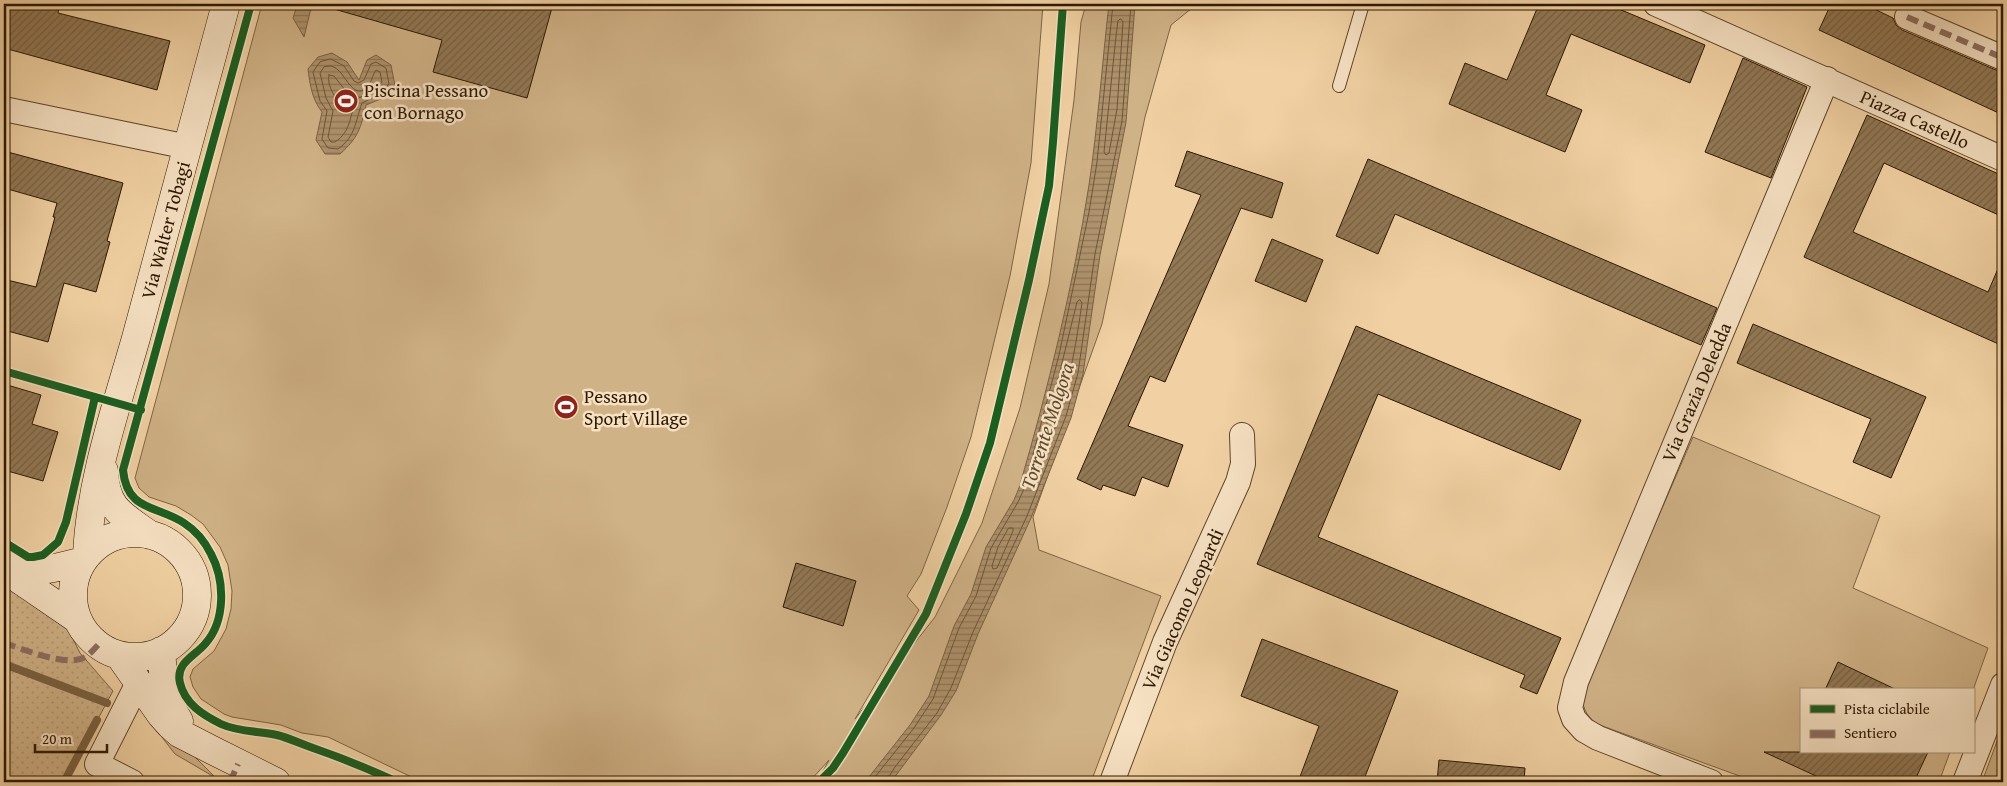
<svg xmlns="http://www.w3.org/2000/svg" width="2007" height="786" font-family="'Gentium Book Plus',serif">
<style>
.grass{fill:#d0b287;stroke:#7e6544}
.forest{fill:url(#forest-firs);stroke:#7e6544}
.park{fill:url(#park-dots);stroke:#7e6544}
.water{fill:url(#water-rules);stroke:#7a6141}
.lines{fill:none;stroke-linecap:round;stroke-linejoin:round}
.shore{stroke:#6d5536;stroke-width:1}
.stream{stroke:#7a6141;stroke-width:8}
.building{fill:url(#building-hatch);stroke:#2c1801}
.lane-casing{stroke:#5d462a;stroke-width:14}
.street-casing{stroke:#5d462a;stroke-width:26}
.secondary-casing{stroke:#2c1801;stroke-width:29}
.lane{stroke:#f6e1c3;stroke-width:12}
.street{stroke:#f6e1c3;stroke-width:24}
.secondary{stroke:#f6e1c3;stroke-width:28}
.quiet{stroke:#8d6e63;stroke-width:6;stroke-dasharray:12 6;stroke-linecap:butt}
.cycleway-casing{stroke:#f6e1c3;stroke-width:11}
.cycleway{stroke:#1b5e20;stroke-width:8}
.labels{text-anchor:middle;stroke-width:5;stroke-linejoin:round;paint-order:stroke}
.poi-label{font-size:19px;fill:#2c1801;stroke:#f6e1c3;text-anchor:start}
.street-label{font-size:19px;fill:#2c1801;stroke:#f6e1c3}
.water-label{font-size:20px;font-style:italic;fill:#60492c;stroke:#f6e1c3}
</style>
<defs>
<pattern id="forest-firs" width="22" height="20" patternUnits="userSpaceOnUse" patternTransform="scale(1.25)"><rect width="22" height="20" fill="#d0b287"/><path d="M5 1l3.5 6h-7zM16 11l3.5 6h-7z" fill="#b39873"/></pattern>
<pattern id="park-dots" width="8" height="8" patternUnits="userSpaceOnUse" patternTransform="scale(1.25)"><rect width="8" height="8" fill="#d0b287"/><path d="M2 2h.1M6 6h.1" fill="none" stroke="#b39873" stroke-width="1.8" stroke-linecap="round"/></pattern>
<pattern id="water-rules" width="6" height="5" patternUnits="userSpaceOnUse" patternTransform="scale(1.25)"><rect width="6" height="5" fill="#ae926c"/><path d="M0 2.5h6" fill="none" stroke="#8e7656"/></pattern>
<pattern id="building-hatch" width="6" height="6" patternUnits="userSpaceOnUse" patternTransform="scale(1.25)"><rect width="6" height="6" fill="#927855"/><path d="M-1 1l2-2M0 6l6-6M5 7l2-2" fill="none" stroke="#776144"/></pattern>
</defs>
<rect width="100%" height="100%" fill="#f1d1a3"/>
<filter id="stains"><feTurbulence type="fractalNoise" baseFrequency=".004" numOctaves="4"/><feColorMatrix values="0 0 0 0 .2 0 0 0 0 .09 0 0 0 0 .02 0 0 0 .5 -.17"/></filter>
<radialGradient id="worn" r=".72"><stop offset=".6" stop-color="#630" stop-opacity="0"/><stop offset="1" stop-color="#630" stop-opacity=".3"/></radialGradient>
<path class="grass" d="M262,4H1043L1031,163L1010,276L971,437L947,507L921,574L907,596L919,610L855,719L935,617L982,523L1020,408L1049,284L1074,100L1081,22L1086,4H1197L1171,25L1145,117L1102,324L1033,517L1039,550L1161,596L1091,782H817L829,760L809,782H422L328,737L302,733L281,725L232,717L224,714L201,699L193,687L190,677L193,669L214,651L226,629L231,609L232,591L228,565L220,547L203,524L191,515L176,506L149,497L139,488L135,478Z
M1693,437L1880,516L1853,588L1988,648L1973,690H1801V752H1950L1939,782H1756L1597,724C1585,715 1581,705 1583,690Z
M158,732L185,747L216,778L175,754Z"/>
<path class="forest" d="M2003,725V782H1982Z"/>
<path class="park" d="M4,579L62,617L80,653L113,691L64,782H4Z"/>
<path class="water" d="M312,4L304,37L293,18L297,6Z
M1109,4H1135L1126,122L1100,255L1083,374L1071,418L1031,518L978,634L956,691L941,715L891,782H865L910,725L929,696L954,626L971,594L986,547L1014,500L1019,488C1048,389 1073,287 1089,185C1098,125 1102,64 1109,4Z
M332,53L347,62L359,80L367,60L376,55L391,65L395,86L383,98L366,105C361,128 358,138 340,154H325L316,140L322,112C312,99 310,85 308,69L318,57Z"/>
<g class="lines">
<path class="shore" d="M1121,19L1123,22L1117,109L1109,153L1106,155L1104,152L1116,36L1118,21Z
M331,59L344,66L354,81L358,83L364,80L371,64L376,62L386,68L389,84L380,94L362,103C355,122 356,136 338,149L328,148L322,139L327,111L320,101L313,72L320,62Z
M331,66C334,67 336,68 338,70C346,76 355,103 369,85C372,80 373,74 376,70L380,72L382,82L376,89L357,99C349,115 352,131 335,142H331L328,137L333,111L326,98L320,73L324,67Z
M329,75L334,76L349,95L344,111L341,110C338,98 326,88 329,75Z
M1080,300L1082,303C1074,359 1065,405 1044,458L1041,459L1039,456L1077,302Z
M1009,528H1013V531L997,568L993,569L992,566L998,547Z
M871,782L914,728L933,699L959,628L976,596L991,548L1018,502L1024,489L1059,355L1089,212L1097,162L1113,4
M887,782L888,778L895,767L937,713L951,688L973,632L1027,516L1066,416L1078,373L1095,254L1122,121L1131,4"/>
<path class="stream" d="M4,664L107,703
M64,782L97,720"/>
</g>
<path class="building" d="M10,4H60L58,13L170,41L157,90L4,48V26Z
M335,4H553L527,98L433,72L442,40L334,9Z
M1539,4H1607L1705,45L1690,83L1571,34L1546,95L1582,110L1565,152L1449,104L1465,63L1507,80Z
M1831,4H1864L1893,18L1896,25L1902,30L2003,73V115L1819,30Z
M1743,58L1807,87L1771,178L1705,152Z
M1867,115L2003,176V217L1884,163L1853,232L1988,292L2003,257V346L1804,257Z
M4,151L123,183L107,241L110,242L96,292L64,283L48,342L4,330V292L7,280L36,287L55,217H53L57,203L4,188Z
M1187,151L1283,183L1272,218L1241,208L1165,382L1150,376L1128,426L1183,445L1168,487L1142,477L1135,496L1103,485L1101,490L1077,479L1201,195L1175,186Z
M1368,159L1717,308L1701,345L1395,214L1378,254L1336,236Z
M1272,239L1323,260L1306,302L1255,281Z
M1753,324L1926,397L1891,478L1853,462L1871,419L1737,363Z
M1356,326L1581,420L1560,470L1378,394L1318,537L1561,638L1537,694L1520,687L1525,675L1257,564Z
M4,384L41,395L32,424L58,432L43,481L4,470Z
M796,563L856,581L843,626L783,607Z
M1262,639L1398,691L1363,782H1298L1319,726L1241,696Z
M1838,662L1897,690H1825Z
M1764,752H1928L1914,782H1829Z
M1439,760L1525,768L1524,782H1437Z"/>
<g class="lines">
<defs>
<path id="lane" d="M1339,86L1363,4"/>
<path id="street" d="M1656,4L2003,159
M1907,17L2003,58
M4,109L188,147
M132,782L97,764L138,683
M1112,782L1165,642L1238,482L1243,464L1242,435
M1711,782L1598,738L1584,730L1574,719L1570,708L1576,682L1827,79
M1965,782L2003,685"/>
<path id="secondary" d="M104,471C106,509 121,514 150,535
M73 595a62 62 0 1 1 124 0a62 62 0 1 1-124 0Z
M87,556C90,482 116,408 136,338C166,226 197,115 226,4
M5,562C37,576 50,569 83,561
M4,569L77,619
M161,651C163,676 165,700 179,721
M119,655L161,715L170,725L179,733L212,750L276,782"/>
</defs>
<use href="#lane" class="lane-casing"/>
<use href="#street" class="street-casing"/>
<use href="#secondary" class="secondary-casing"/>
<use href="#lane" class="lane"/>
<use href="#street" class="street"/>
<use href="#secondary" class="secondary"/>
<path class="quiet" d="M1907,17L2003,58
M4,643C24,649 69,669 87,656C91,653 95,648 98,645
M230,782L238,764"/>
<defs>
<path id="cycleway" d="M251,4L123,470C127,512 157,505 184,523C195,530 205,542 211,554C225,580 226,621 205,644C195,656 175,663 180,683C185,704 203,715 221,724C238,732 259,731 277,735C289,738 301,744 313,748C342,758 369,769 397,782
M4,371L141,410
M4,542L28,557H33L43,555L58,542L66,522L95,397
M819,782L833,768L843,753L926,614L966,514L990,443L1029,280L1049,186L1053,142L1063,4"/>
</defs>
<use href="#cycleway" class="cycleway-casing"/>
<use href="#cycleway" class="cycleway"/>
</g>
<defs>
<symbol id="stadium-disc" viewBox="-11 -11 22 22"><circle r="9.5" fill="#8f2418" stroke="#f6e1c3"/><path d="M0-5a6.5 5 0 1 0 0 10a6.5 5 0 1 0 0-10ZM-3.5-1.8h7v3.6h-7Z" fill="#fff"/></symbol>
</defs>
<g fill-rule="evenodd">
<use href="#stadium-disc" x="332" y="87" width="28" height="28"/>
<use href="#stadium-disc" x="552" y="393" width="28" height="28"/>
</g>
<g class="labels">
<g class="poi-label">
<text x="364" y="97">Piscina Pessano<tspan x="364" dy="22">con Bornago</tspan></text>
<text x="584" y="403">Pessano<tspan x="584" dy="22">Sport Village</tspan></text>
</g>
<g class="street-label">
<text transform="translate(1915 119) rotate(24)" y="7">Piazza Castello</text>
<text transform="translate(165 230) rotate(-75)" y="7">Via Walter Tobagi</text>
<text transform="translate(1696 392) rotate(-67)" y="7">Via Grazia Deledda</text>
<text transform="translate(1182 609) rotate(-66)" y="7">Via Giacomo Leopardi</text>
</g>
<g class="water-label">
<text transform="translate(1047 426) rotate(-72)" y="7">Torrente Molgora</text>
</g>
</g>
<rect width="2007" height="786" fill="none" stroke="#f1d1a3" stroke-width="20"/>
<rect x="5" y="5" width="1997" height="776" fill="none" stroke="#2c1801" stroke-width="2.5"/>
<rect x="10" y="10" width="1987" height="766" fill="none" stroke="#2c1801"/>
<rect x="1800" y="688" width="175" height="65" fill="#f6e1c3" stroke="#a59175"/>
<rect x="1810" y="705" width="25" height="8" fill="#1b5e20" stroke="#a59175"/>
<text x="1844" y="714" font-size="15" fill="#2c1801">Pista ciclabile</text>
<rect x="1810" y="730" width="25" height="8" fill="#8d6e63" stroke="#a59175"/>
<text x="1844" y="738" font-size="15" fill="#2c1801">Sentiero</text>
<path d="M35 744v8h72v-8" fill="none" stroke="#2c1801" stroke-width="2.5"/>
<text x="42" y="744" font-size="15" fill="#2c1801" stroke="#f6e1c3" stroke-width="4" paint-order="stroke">20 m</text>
<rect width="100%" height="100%" filter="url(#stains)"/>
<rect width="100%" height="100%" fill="url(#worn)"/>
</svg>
